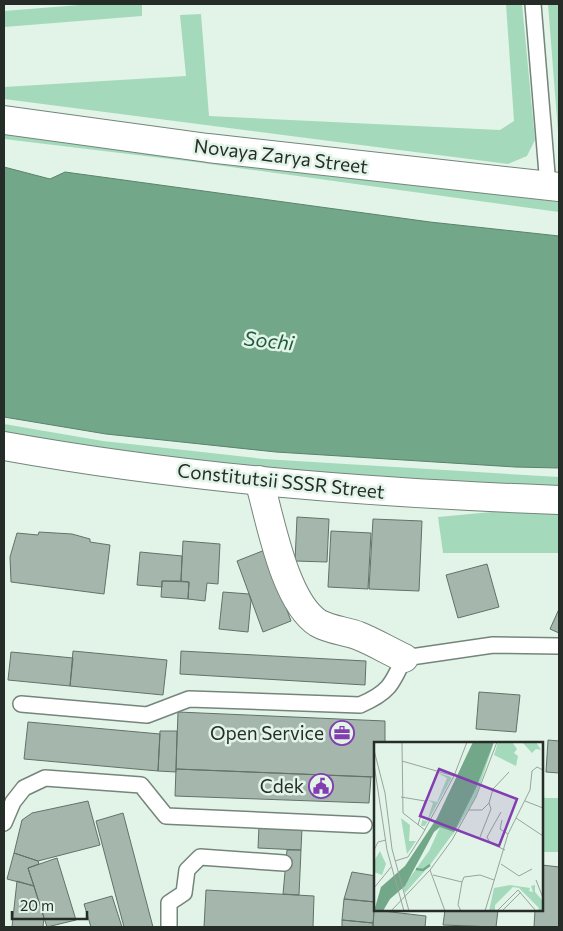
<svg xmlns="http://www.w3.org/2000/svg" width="563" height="931" font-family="Commissioner,sans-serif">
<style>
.green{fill:#a4dabb}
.water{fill:#72a789;stroke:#5b826c}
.building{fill:#a5b6ac;stroke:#627269}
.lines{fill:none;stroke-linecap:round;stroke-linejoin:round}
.service-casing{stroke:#75857b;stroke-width:18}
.minor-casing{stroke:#75857b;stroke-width:30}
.primary-casing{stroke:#75857b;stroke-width:30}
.service{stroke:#fff;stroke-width:15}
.minor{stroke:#fff;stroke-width:28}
.primary{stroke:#fff;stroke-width:28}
.labels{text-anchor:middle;stroke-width:5;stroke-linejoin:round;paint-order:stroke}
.street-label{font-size:19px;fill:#262d29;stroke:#e2f4e8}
.poi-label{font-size:19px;fill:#262d29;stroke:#e2f4e8;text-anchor:end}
.water-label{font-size:20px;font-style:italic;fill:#1f5d3f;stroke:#e2f4e8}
.inset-river{fill:none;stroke:#72a789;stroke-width:2.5}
.inset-road{fill:none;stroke:#97a49c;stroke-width:1}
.view{fill:#823db1;fill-opacity:0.15;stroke:#823db1;stroke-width:2.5}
.inset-edge{fill:none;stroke:#262d29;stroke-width:2.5}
</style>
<rect width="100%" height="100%" fill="#e2f4e8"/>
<path class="green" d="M92,4H142V16L4,27V11Z
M506,4H522L535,140L527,156L508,164L4,99V87L186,76L180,15L201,14L209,116L500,130L514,121Z
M548,4H559V139L558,132Z
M4,134L559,202V212L195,162L4,139Z
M4,424L103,441L264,459L559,477V500L4,446Z
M523,509L559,512V553H443L438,517Z
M542,795L545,798H559V852H542Z"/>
<path class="water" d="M4,167L50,179L65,172L430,222L559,236V468L515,467L276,452L106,434L4,417Z"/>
<path class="building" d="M297,517L329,519L327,562L295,561Z
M373,519L422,521L419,591L369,589Z
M331,531L371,533L368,589L328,587Z
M39,532L72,534L90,539V542L110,545L104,594L11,582L10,557L17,533L38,535Z
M183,541L220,544L218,584L207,583L205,601L188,599L189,582L181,581Z
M265,550L291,621L263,632L237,561Z
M140,552L182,556L181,581H162V587L137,585Z
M487,564L499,607L458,618L446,575Z
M162,581L189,582L188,599L161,597Z
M223,592L249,594L251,600L248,632L219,629Z
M559,609V633L550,629Z
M73,651L167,660L163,695L70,686Z
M181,651L366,661L365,685L180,674Z
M11,652L73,658L70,686L8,680Z
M479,692L520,695L516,732L476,729Z
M178,712L385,721V744H376V777L176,769Z
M28,722L160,734L158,771L24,759Z
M160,731H177L176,772L158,771Z
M548,740L559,741V773L546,772Z
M176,769L371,777L369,803L175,796Z
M88,801L100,845L38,861L14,853L22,820L32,813Z
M123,813L153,927H124L96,821Z
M259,826L302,828L301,850L258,848Z
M287,850H301L299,895L283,894Z
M14,853L38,861L39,864L28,868L34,886L7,879Z
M57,858L76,920L47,927L28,868Z
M542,865L559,867V927H534L535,910H542Z
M352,872L376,876L375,902L344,899Z
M17,881L34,886L44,918L43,927H12Z
M206,890L314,896L313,927H204Z
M112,896L122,927H91L84,904Z
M344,899L375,902L373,923L342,920Z
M374,910L426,916L425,927H373Z
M445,910H498L496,927L443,925Z
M342,920L373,923V927H342Z"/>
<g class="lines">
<defs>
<path id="service" d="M533,4L548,186
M21,704L147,715L189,699L360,705C388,693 392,685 404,658L493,645L559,646
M4,823L13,802L24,788L45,778L141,785L166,816L364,825
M169,927V903L184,893L187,870L200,857L284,863"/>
<path id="minor" d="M4,120L208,148L559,187
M259,480C270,518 284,601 318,623C330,630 346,631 359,636C374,642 389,651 404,658"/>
<path id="primary" d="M4,446C187,479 374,493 559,500"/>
</defs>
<use href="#service" class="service-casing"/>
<use href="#minor" class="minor-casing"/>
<use href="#primary" class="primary-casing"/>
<use href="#service" class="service"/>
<use href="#minor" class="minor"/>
<use href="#primary" class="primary"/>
</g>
<defs>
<symbol id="office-ring" viewBox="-11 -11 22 22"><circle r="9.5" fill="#e2f4e8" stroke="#823db1" stroke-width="1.5"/><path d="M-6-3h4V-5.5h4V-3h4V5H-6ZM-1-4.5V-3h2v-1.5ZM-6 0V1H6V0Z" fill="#823db1"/></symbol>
<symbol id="civic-ring" viewBox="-11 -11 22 22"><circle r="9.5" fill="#e2f4e8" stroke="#823db1" stroke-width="1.5"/><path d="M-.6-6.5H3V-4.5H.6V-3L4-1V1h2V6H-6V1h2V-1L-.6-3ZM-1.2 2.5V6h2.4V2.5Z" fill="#823db1"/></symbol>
</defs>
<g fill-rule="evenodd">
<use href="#office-ring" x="328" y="719" width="28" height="28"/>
<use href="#civic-ring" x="307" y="772" width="28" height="28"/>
</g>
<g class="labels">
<g class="street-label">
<text transform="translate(281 156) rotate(7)" y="7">Novaya Zarya Street</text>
<text transform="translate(281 481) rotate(6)" y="7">Constitutsii SSSR Street</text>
</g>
<g class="poi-label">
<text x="324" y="740">Open Service</text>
<text x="304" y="793">Cdek</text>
</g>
<g class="water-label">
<text transform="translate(269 341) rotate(6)" y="7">Sochi</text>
</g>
</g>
<g transform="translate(374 742)">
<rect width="169" height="169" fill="#e2f4e8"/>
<path d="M120,0L102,55L77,96L80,90L56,123L31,151L29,145L55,109L66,85ZM124,0H138L143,7L140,11L144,14L142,24L120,13ZM148,0H162L167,8L162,7L158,11ZM62,30L77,35V37L51,84H47L51,62L48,78L53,79L59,61L54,58L63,60L73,36ZM27,76L36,83L35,99H42L33,112ZM6,109L12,122L8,133L0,130V119ZM136,143L156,146L155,149L159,150L157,144L161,143V150L169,159V169H163L165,166L145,146L139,145L121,163V169H115L120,146Z" fill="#a4dabb"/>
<path d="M99,0H120L102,46L80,90L66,85L60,90L31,144L16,157L9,169H0L7,145L31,124L63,76Z" fill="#72a789"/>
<path class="inset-river" d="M42,127L49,128L56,123"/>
<path class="inset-road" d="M28,0L29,71L51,88M0,8L11,51L18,107L35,169M28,19L80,34M0,22L13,108L30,169M27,55L51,59L44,83M151,59L169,66M95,68H108L115,61M127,70L113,95L116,101L131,108M142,76L169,94M128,78L126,87L134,92M106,95L117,67L115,61L119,47L135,30M0,108L4,100L12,98M21,119L34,115L48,93L80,34L93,0M127,122L145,134L158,127M56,128L71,169M59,133L88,140L84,163L87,169M162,138L169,156M88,140L90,135L106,133L120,138M0,146L17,125M17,169L56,128L78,98L102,55L123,0M111,169L134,92L156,48L158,29L163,25L169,28M123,169L144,148L162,169M128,169L147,150"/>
<path class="view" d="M65,27L143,57L125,104L46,74Z"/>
<rect width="169" height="169" class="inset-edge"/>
</g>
<rect width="563" height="931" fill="none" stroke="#262d29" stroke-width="10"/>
<path d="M12 911v8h75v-8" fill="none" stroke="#262d29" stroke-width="2.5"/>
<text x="20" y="911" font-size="15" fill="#262d29" stroke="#e2f4e8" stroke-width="4" paint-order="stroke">20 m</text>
</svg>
